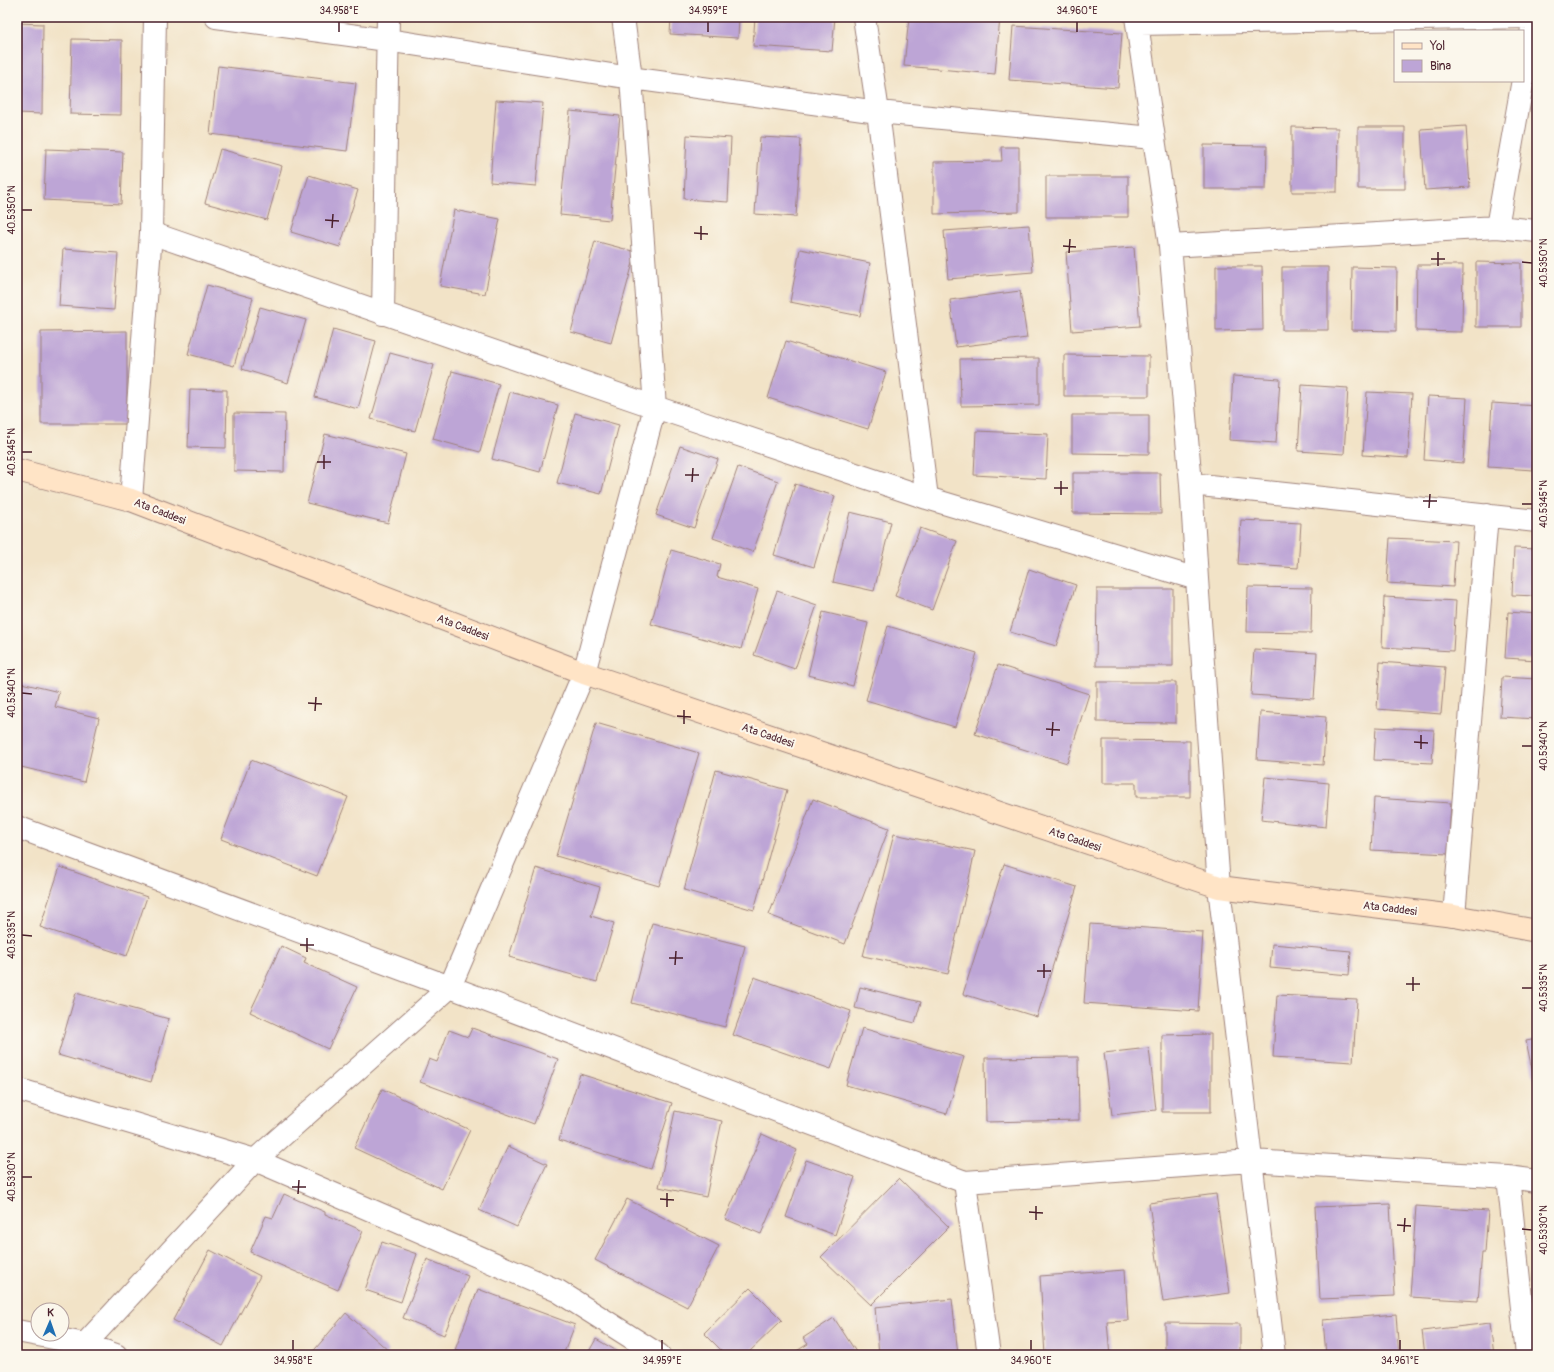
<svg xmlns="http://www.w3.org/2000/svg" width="1554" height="1372" font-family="Pangolin,sans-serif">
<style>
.building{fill:#bda5d6}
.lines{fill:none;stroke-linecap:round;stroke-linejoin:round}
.street-casing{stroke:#9e8179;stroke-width:24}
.secondary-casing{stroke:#9e8179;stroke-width:24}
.street{stroke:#fff;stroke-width:22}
.secondary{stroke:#ffe4c6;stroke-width:22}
.ticks{fill:none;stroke:#4a1f2b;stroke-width:1.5}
.labels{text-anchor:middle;stroke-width:4;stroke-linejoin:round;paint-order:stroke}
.street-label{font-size:11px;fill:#4a1f2b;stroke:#fbf7ec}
.neatline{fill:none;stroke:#4a1f2b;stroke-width:1.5}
.ticks-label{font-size:10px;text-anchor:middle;fill:#4a1f2b}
</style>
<rect width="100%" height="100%" fill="#fbf7ec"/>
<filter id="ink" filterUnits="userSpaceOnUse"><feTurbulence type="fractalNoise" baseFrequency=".025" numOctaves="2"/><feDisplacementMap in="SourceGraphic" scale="8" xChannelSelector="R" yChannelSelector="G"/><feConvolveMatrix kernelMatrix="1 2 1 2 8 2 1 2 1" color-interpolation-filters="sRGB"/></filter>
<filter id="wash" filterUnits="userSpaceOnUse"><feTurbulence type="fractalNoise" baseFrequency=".012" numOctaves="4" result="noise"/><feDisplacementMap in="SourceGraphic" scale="16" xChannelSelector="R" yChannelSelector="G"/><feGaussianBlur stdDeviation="0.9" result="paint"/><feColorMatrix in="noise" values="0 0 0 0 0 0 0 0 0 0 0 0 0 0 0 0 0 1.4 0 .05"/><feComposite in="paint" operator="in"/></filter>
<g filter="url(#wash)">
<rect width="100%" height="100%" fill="#f2e3c7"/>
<g id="blocks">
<path class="building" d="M671,17H739L738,38L670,34Z
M755,17H835L832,51L753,46Z
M909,17H1000L995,74L904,66Z
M17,23L43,24L42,114L17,113Z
M1013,26L1122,33L1118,88L1009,80Z
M72,39L122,40L121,115L70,114Z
M218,66L356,83L347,151L210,134Z
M496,100L543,103L536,186L490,182Z
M570,111L620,116L610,220L560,215Z
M1466,126L1470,187L1425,190L1421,129Z
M1292,127L1338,128L1337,192H1292Z
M1358,127H1405V189H1358Z
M687,135L731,138L728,202L684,199Z
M760,137L801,139L796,217L755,214Z
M1204,145L1267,146L1266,189H1204Z
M1001,147H1019V212L934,214V162L1002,161Z
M46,149L123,152L121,204L44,200Z
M220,149L282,166L267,220L205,203Z
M309,175L358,190L340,247L291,232Z
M1046,176H1128V217H1046Z
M454,210L500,219L485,294L440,286Z
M1029,225L1033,272L948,279L944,231Z
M595,241L636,252L611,343L571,332Z
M1134,247L1140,326L1072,331L1066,252Z
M63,249L118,253L114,310L59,306Z
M800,249L870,263L860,316L790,302Z
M1476,262L1521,263V327H1476Z
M1417,265H1463L1462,332L1416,331Z
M1216,266H1262L1263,330L1216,331Z
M1282,267H1328V330H1282Z
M1352,267L1397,268L1396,331L1351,330Z
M207,285L253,298L234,366L188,354Z
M1020,291L1027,338L956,347L950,300Z
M260,307L306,320L288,383L242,369Z
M333,329L376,341L358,409L315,397Z
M127,331V424H41V332Z
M786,341L886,372L868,429L768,398Z
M390,353L434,365L415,431L371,419Z
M1064,355L1149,356V396H1064Z
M1039,358V405L961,406L960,359Z
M452,371L499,384L480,452L433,439Z
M1233,376L1280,379L1276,443L1229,440Z
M1302,385L1348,388L1344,454L1298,451Z
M190,389L227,390L226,448L188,447Z
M510,392L558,405L540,472L492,459Z
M1367,392L1412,394L1408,458L1363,455Z
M1428,396L1467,398L1463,463L1424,460Z
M1492,403L1537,406L1533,470L1488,467Z
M234,413L285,414L284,472L234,471Z
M575,413L619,425L601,494L557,483Z
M1072,415H1149V454L1072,453Z
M976,431L1048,434L1046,479L974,475Z
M325,434L406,454L388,523L307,503Z
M680,446L718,459L694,528L656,515Z
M738,467L778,481L753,552L713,538Z
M1073,473H1160L1161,514L1073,513Z
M795,484L835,496L814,567L774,555Z
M850,512L891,522L874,591L833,582Z
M1241,520L1301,523L1298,568L1238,564Z
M920,528L957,541L932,610L895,596Z
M1390,538L1456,541L1453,587L1387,583Z
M1514,548L1537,549V596L1512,595Z
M671,550L720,564L717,577L758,589L741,649L651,624Z
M1029,569L1076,585L1056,646L1010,632Z
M1248,587L1312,588L1311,633L1247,632Z
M1097,589H1173V666H1096Z
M777,591L817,605L795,669L754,655Z
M1384,597L1456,601L1453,651L1382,647Z
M823,612L868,623L853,686L808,675Z
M1508,612L1537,614V660L1505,658Z
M888,626L977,653L955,727L866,700Z
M1254,649L1317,653L1314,699L1251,695Z
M1380,662L1445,667L1441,714L1377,709Z
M998,665L1089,694L1067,763L975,734Z
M1502,677L1537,679V719L1500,717Z
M17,682L59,692L55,707L99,718L84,782L17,766Z
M1097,682H1176V723L1097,722Z
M1260,712L1326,717L1323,765L1257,760Z
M596,723L699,753L659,886L556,856Z
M1376,727L1434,730L1432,763L1374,760Z
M1103,740L1190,741V797H1136V783H1103Z
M251,760L348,797L317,876L221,839Z
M716,770L787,790L754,910L684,890Z
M1265,777L1329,783L1326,827L1261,820Z
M1374,798L1451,803L1448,854L1371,850Z
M813,799L889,828L845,944L769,915Z
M894,834L975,851L948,974L863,956Z
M1004,864L1077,887L1037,1017L963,994Z
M60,867L147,897L127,956L40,927Z
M536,868L600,887L591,916L614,923L597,982L509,957Z
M652,923L745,946L725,1027L632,1003Z
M1090,924L1203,932L1198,1011L1084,1003Z
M1272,944L1351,951L1349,975L1270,968Z
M281,946L306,958L304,963L357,987L328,1049L250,1012Z
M754,977L851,1011L831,1069L733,1035Z
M860,987L921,1002L915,1023L855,1008Z
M76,993L169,1019L151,1082L58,1055Z
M1277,995L1357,999L1353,1062L1273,1057Z
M472,1028L558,1059L534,1124L420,1082L429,1059L437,1062L449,1030L468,1037Z
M862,1028L964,1057L947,1114L846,1085Z
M1211,1034V1112H1162V1035Z
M1537,1039V1088H1536L1526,1041Z
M1149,1048L1156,1110L1112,1115L1104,1053Z
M1078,1057L1079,1120L986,1122L985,1058Z
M580,1074L672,1103L651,1169L559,1140Z
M382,1089L470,1130L442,1189L354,1148Z
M675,1111L722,1121L706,1197L659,1187Z
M762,1134L797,1150L761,1234L725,1219Z
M508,1146L547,1164L517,1227L479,1210Z
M806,1160L855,1177L835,1235L786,1217Z
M899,1178L949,1227L871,1305L821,1257Z
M284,1194L325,1212V1214L363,1231L338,1290L250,1252L266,1216L273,1218Z
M1216,1194L1230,1293L1163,1302L1149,1203Z
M627,1199L719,1246L687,1307L595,1260Z
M1390,1204L1395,1296L1320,1299L1315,1207Z
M1416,1206L1488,1211L1485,1252H1482L1478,1301L1410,1297Z
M382,1242L417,1254L401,1302L365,1290Z
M210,1250L260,1276L223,1346L173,1320Z
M427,1259L468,1276L444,1335L403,1318Z
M1125,1270L1128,1321L1107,1322L1110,1355H1045L1040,1276Z
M750,1288L782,1320L746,1355H726L704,1333Z
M478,1289L575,1325L563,1355H468L455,1350Z
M952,1299L958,1355H879L875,1307Z
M346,1313L389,1351L385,1355H310Z
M1396,1314L1399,1355H1326L1323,1320Z
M834,1318L858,1355H790L808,1344L803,1338Z
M1165,1323L1240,1324V1355H1165Z
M1490,1323L1494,1355H1425L1422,1331Z
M596,1339L624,1355H587Z"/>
</g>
</g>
<g filter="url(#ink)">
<use href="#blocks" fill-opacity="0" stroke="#9e8179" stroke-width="1"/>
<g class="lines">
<defs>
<path id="street" d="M216,17L387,40L631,78L878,112L1153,138
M864,17L878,112L927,498
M1136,17L1170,246L1191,484L1197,579L1219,887L1274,1355
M1137,24L1534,17
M1497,227L1534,17
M151,233L655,407L927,498L1197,579
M1170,246L1497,227L1537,231
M383,314L388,17
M1191,484L1537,521
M131,500L151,233L155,17
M17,827L450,987L965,1182L989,1355
M1454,916L1487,515
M17,1089L255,1160L558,1291L659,1355
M1508,1177L1527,1355
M965,1182L1251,1161L1508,1177L1537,1181
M17,1331L85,1344L116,1355
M85,1344L255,1160L450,987L584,673L655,407L631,78L623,17"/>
<path id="secondary" d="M17,470L131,500L584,673L1219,887L1454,916L1537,931"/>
</defs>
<use href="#street" class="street-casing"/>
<use href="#secondary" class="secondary-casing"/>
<use href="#street" class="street"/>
<use href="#secondary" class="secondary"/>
</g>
</g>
<path class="ticks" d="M339,32V22M708,32V22M1077,32V22M22,210H32M325,220L339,221M332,228L333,214M694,233L708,234M701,240V226M1063,246L1076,247M1069,253L1070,239M1431,259H1445M1522,262L1532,263M1438,266V252M22,452H32M317,462H331M324,469V455M685,475H699M692,482L693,468M1054,488H1068M1061,495V481M1423,501H1437M1522,504H1532M1429,508L1430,494M22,693L32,694M308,703L322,704M315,711L316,697M677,716L691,717M684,724V710M1046,729L1060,730M1052,736L1053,722M1414,742L1428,743M1522,746H1532M1421,749V735M22,935L32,936M300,945H314M307,952V938M669,958H683M675,965L676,951M1037,971H1051M1044,978V964M1406,984H1420M1522,988H1532M1413,991V977M22,1177H32M292,1187H306M298,1194L299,1180M660,1199L674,1200M667,1207V1193M1029,1212L1043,1213M1036,1220V1206M1397,1225L1411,1226M1522,1229L1532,1230M1404,1232L1405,1218M293,1350V1340M662,1350V1340M1031,1350V1340M1400,1350V1340"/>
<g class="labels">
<g class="street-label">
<text transform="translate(160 511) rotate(21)" y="4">Ata Caddesi</text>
<text transform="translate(463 627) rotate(21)" y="4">Ata Caddesi</text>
<text transform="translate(768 735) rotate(19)" y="4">Ata Caddesi</text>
<text transform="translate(1075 839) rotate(19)" y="4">Ata Caddesi</text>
<text transform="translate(1390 908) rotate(7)" y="4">Ata Caddesi</text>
</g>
</g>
<rect width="1554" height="1372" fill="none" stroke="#fbf7ec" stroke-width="44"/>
<rect x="1394" y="30" width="130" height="52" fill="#fbf7ec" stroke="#b4a19f"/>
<rect x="1402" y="43" width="20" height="6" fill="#ffe4c6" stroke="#b4a19f"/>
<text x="1430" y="50" font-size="12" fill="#4a1f2b">Yol</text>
<rect x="1402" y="60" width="20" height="12" fill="#bda5d6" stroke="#b4a19f"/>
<text x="1430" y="70" font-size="12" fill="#4a1f2b">Bina</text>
<g transform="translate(50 1322) rotate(2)"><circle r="19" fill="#fbf7ec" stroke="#b4a19f"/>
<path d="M0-3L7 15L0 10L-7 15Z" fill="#1f6fb2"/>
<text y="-6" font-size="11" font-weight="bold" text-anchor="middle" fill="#4a1f2b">K</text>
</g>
<rect x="22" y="22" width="1510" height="1328" class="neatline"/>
<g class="ticks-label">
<text x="339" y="14">34.958°E</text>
<text x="708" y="14">34.959°E</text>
<text x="1077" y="14">34.960°E</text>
<text transform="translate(11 210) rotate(-90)" y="4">40.5350°N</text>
<text transform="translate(1543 263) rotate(-90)" y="4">40.5350°N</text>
<text transform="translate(11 452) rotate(-90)" y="4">40.5345°N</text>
<text transform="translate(1543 504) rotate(-90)" y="4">40.5345°N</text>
<text transform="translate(11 693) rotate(-90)" y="4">40.5340°N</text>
<text transform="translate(1543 746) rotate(-90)" y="4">40.5340°N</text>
<text transform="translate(11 935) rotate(-90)" y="4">40.5335°N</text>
<text transform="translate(1543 988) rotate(-90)" y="4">40.5335°N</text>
<text transform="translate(11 1177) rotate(-90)" y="4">40.5330°N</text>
<text transform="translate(1543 1230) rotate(-90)" y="4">40.5330°N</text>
<text x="293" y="1364">34.958°E</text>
<text x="662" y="1364">34.959°E</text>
<text x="1031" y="1364">34.960°E</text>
<text x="1400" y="1364">34.961°E</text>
</g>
</svg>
